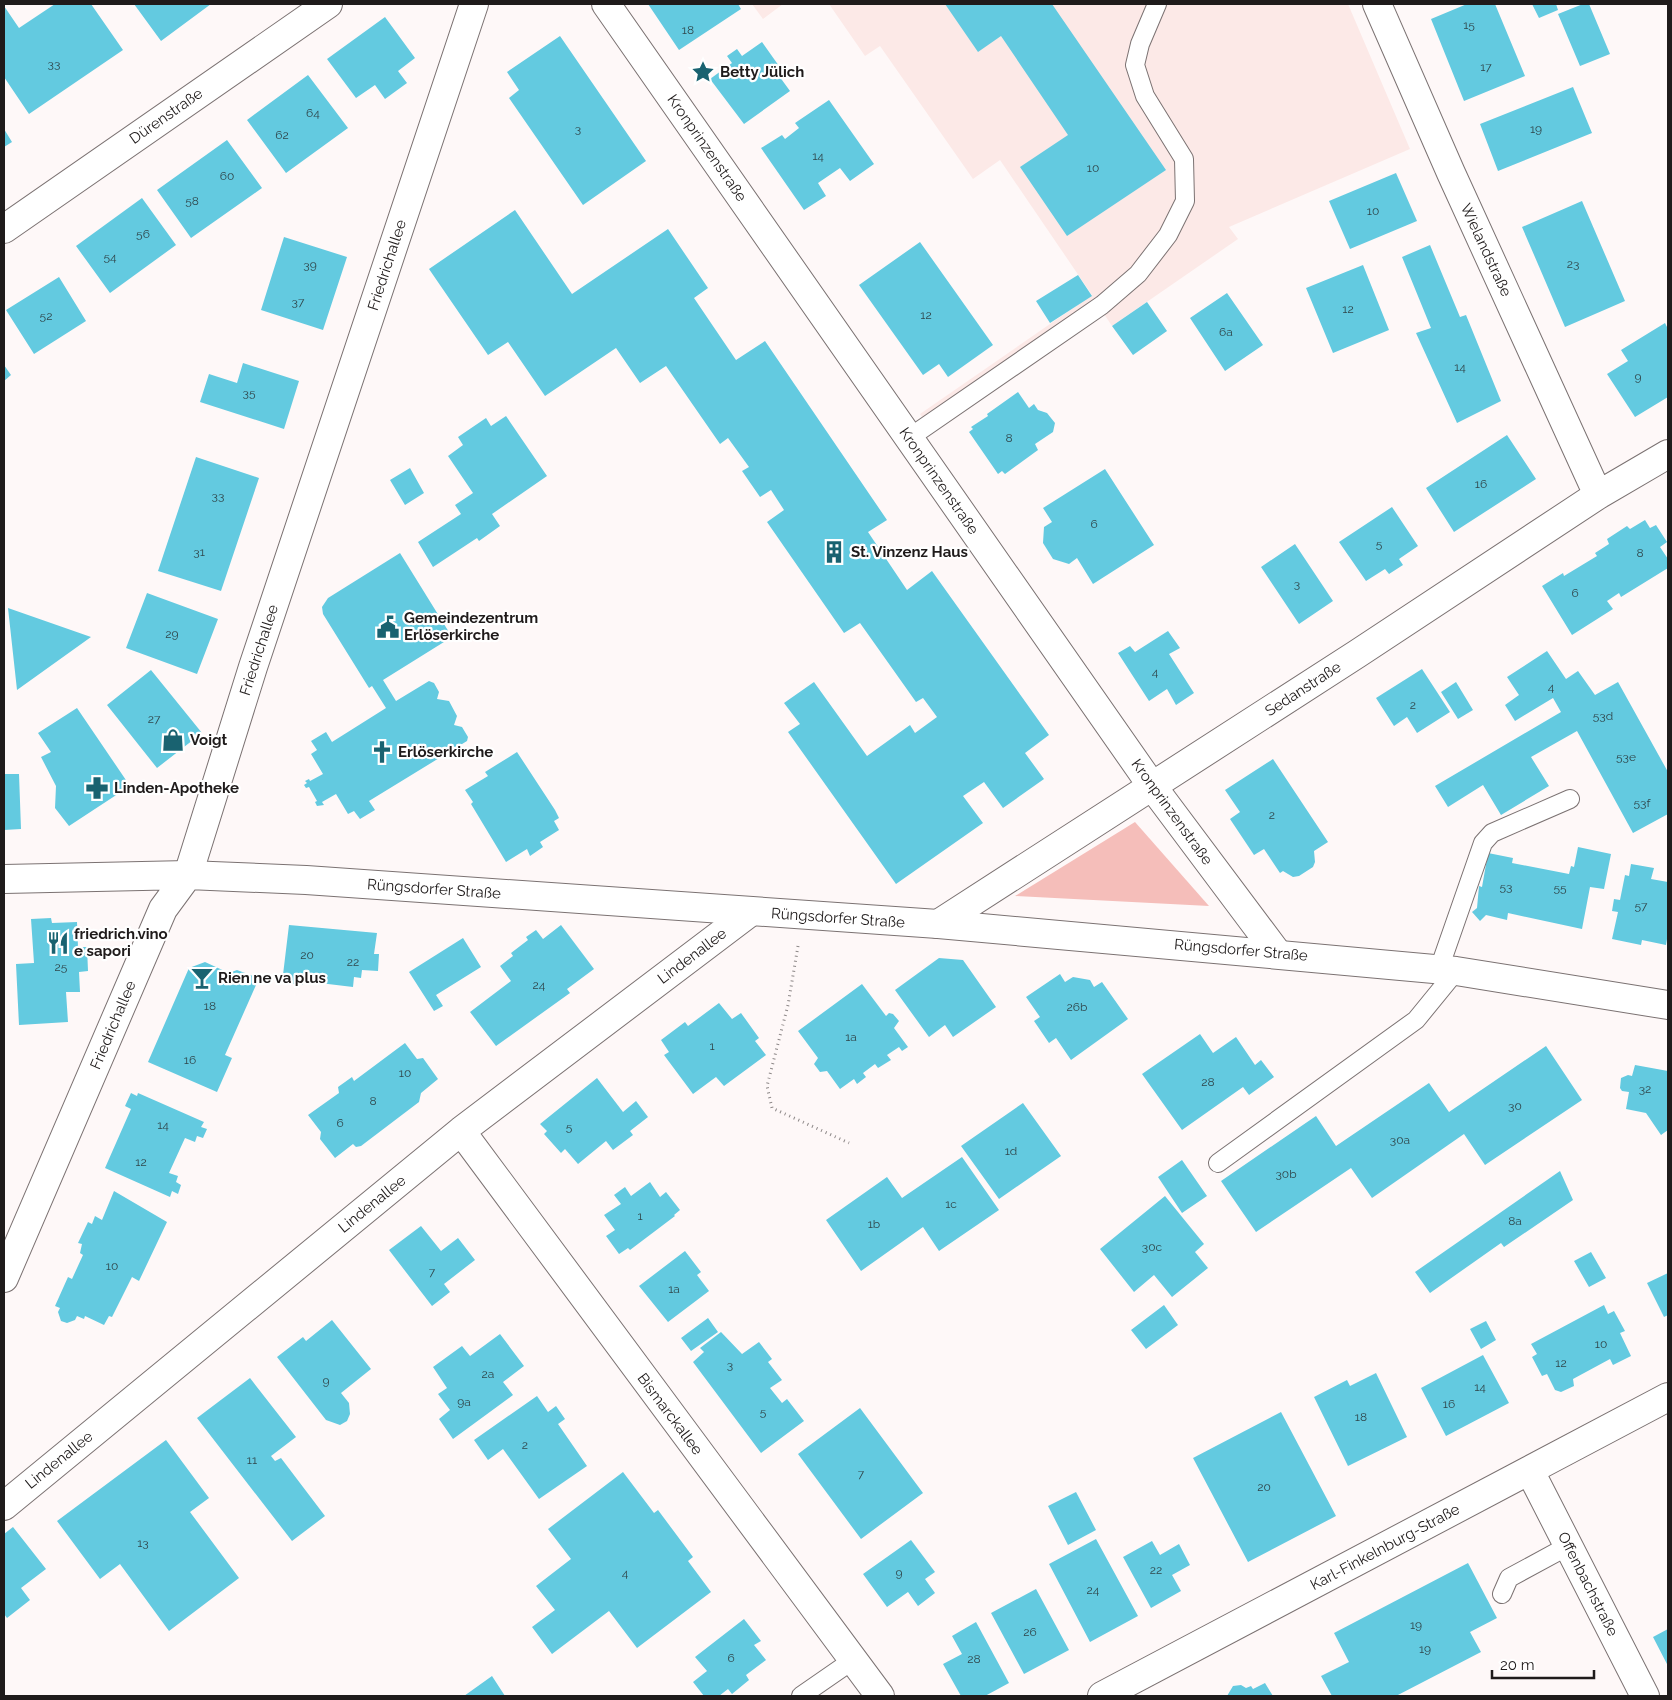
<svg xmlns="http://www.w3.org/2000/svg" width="1672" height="1700" font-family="Raleway,sans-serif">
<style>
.built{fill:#fce9e7}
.green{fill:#f5beba}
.building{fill:#63cae0}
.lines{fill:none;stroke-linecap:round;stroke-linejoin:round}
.lane-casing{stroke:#7b7272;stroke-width:20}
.street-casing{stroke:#7b7272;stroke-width:30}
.secondary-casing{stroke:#7b7272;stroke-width:30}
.path{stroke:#8d8888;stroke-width:3;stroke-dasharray:1 4;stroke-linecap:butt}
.lane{stroke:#fff;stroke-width:18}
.street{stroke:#fff;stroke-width:28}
.secondary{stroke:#fff;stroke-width:28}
.labels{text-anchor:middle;stroke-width:4.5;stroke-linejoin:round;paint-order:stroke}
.number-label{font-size:12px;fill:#30474c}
.poi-label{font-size:15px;font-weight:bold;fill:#1f1b1b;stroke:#fff;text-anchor:start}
.street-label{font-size:15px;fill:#1f1b1b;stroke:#fff}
</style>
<rect width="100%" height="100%" fill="#fef8f8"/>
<path class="built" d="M752,4H783L763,19Z
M829,4H1348L1410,149L1229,227L1238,239L1112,326L1104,314L932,433L920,414L1092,295L1000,160L973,179L880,46L865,56Z"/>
<path class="green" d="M1135,822L1209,906L1015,896Z"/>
<path class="building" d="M55,4H91L123,50L29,114L4,77V6L19,28Z
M134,4H211L161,41Z
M648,4H738L741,9L679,50Z
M945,4H1052L1166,170L1067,236L1020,167L1068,135L1001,36L978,52Z
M1467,4H1495L1525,76L1464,101L1431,19Z
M1532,4H1556L1558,10L1539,18Z
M1583,4H1589L1610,54L1580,66L1558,14Z
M385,17L415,58L398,71L407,83L385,99L375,85L356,98L327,59Z
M560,36L646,161L583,205L509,98L519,90L507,72Z
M762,42L779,66L774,69L790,91L744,124L710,79L732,63L727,56L737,49L742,56Z
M308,75L348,128L286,173L247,120Z
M1573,87L1592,133L1498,171L1480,124Z
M829,100L874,164L850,181L840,168L818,183L826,196L804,210L761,148L782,135L785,139L799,128L795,123Z
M4,129L12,142L4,147Z
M227,140L262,188L191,238L157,190Z
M1396,173L1417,221L1350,249L1329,201Z
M142,198L176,245L110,293L76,246Z
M1582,201L1625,301L1565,327L1522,227Z
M515,210L572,294L668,229L708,288L694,298L736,360L765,341L887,520L868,532L907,590L932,571L1049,735L1025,753L1044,779L1003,808L984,782L963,796L983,823L896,884L788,732L800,724L784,703L814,682L867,756L910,725L915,733L937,717L923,698L916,702L860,623L844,633L767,522L784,510L771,490L760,497L742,471L749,467L728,438L720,444L666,366L640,383L616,348L545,396L508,342L488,355L429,269Z
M284,237L347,257L323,330L261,310Z
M920,242L993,345L948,377L939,364L923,375L859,285Z
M1430,245L1460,317L1466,315L1501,401L1457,423L1416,333L1431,328L1402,257Z
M1363,265L1389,330L1333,353L1306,288Z
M1078,275L1092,296L1050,323L1036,301Z
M59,277L86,321L34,354L6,310Z
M1227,293L1263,345L1225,371L1190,318Z
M1147,302L1167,331L1133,355L1112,326Z
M1665,323L1668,329V397L1635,417L1607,374L1628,361L1621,350Z
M243,363L299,381L284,429L200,402L209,374L237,383Z
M4,365L11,375L4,381Z
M1018,392L1029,408L1034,404L1038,410L1047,413L1055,423L1053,432L1035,444L1038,450L1005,474L1002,471L998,474L969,432L973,429L971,427L988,416L987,414Z
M506,416L547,476L492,514L500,526L479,541L477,538L433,567L418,542L461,514L455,505L473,493L448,456L463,445L458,437L486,418L491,426Z
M1507,435L1536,479L1454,532L1426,488Z
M196,457L259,478L221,591L158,571Z
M410,468L424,493L405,505L390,480Z
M1105,469L1154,545L1093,584L1077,558L1069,564L1053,559L1043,543L1044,527L1052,522L1043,508Z
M1392,507L1418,546L1399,559L1403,565L1389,574L1385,569L1366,581L1339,542Z
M1645,520L1650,528L1656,525L1667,542L1660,547L1668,559V568L1621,597L1619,593L1607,601L1613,609L1572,635L1542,586L1563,573L1564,576L1597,556L1595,553L1609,544L1607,539L1627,526L1630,529Z
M1295,544L1333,601L1299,624L1261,567Z
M400,553L452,637L383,680L396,701L429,681L434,683L439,692L437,699L449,701L457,716L454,725L462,727L468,737L467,741L369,801L375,810L360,819L354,811L348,814L336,794L322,802L324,805L317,806L315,802L317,801L309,787L306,788L304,785L307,783L305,781L309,779L310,781L323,774L311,754L317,750L311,741L326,732L332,742L386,708L372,686L369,688L323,614L322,607L328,598Z
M147,593L218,619L197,674L126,648Z
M8,608L91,637L17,690Z
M1168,631L1180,648L1169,654L1194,693L1176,705L1167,689L1149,701L1118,653L1130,646L1135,652Z
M1547,651L1566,679L1578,671L1595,695L1618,682L1668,772V814L1633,833L1577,731L1531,757L1549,786L1501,815L1483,785L1448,807L1435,786L1561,712L1553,698L1515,721L1505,705L1519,695L1507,677Z
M1422,669L1450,712L1417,733L1407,717L1394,726L1376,698Z
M151,670L202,733L157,768L107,705Z
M1456,682L1473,710L1458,719L1441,692Z
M77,708L130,786L69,826L55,808L56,786L41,757L51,752L38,733Z
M517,752L555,810L559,818L554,821L559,830L540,842L543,847L530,856L527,849L506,862L471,804L473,802L465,790L488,776L485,772Z
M1273,759L1328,842L1314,851L1315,862L1313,867L1299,876L1293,877L1283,871L1280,873L1264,849L1254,855L1230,819L1240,812L1225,790Z
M4,774H19L21,829L4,830Z
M1578,847L1611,854L1604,889L1590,887L1582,929L1508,913L1507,920L1486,915L1480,921L1472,912L1477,908L1479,886L1482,887L1488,853L1513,858L1512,863L1569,874L1571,866L1574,867Z
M1631,864L1654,868L1651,879L1668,882V933L1666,945L1642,940L1641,945L1612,939L1618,912L1612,911L1614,899L1620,900L1625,875L1629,876Z
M51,918L52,923L77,922L78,947H87L88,971L79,972L80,992H66L68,1022L19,1025L16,964L34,963L31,919Z
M289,925L377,933L374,954H379L378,971L362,970L361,978L354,977L353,987L303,981V985L282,983Z
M561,925L594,969L567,989L570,993L496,1046L470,1012L511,981L500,966L513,956L511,953L528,940L526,937L536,930L543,939Z
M463,938L481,967L436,995L443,1006L434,1011L409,972Z
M939,958L963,960L996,1007L953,1037L945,1025L929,1037L895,990Z
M205,962L229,973L237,970L253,976L256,985L225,1055L232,1058L217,1092L148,1062L189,968Z
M1060,974L1065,982L1073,977L1090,980L1094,987L1102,982L1128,1019L1071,1060L1056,1038L1049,1043L1034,1021L1040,1017L1026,997Z
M862,984L886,1016L889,1013L893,1014L899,1021L894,1028L908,1047L902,1051L899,1047L887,1055L891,1060L878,1068L875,1064L863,1073L866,1077L857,1084L854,1079L840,1089L827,1071L820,1072L814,1064L818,1058L798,1031Z
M719,1003L732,1019L741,1013L759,1038L755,1041L766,1055L724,1086L716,1077L693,1094L664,1055L669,1052L661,1040L685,1022L688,1026Z
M1200,1034L1213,1053L1236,1037L1255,1065L1261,1060L1274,1077L1249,1095L1243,1087L1182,1130L1142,1074Z
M405,1043L417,1059L423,1058L438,1079L421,1093L419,1102L361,1146L356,1147L353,1144L335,1158L320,1139L321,1132L308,1115L339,1093L338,1087L352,1077L354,1081Z
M1546,1046L1582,1100L1485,1165L1464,1134L1372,1198L1351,1168L1256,1232L1221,1181L1316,1116L1336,1146L1429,1083L1449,1112Z
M1635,1065L1668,1071V1130L1661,1135L1646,1113L1626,1109L1629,1092L1622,1091L1620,1088L1621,1078L1628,1075L1632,1076Z
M597,1078L623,1112L636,1101L648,1117L630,1131L633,1135L613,1150L606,1141L578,1164L565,1149L561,1153L544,1134L547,1131L540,1124Z
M131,1093L137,1096L138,1093L204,1122L201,1127L207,1129L203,1138L197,1136L195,1142L185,1138L169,1173L178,1176L176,1182L181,1185L178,1194L172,1191L170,1197L105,1168L131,1109L125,1106Z
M1023,1103L1061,1156L999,1199L961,1146Z
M962,1157L999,1210L939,1251L923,1227L861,1271L826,1220L887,1177L902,1198Z
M1182,1160L1207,1196L1182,1213L1158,1177Z
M1560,1171L1573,1200L1504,1247L1501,1243L1430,1293L1415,1272Z
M650,1182L660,1197L666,1192L680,1210L674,1215L675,1216L630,1250L628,1248L619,1254L606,1236L615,1230L604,1215L621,1204L614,1195L625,1187L631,1196Z
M114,1191L167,1222L139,1281L132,1277L112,1317L109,1316L104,1325L85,1316L84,1319L77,1316L75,1320L67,1323L61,1321L58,1312L60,1308L55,1306L68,1277L72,1279L83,1255L80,1253L82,1244L78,1243L88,1222L92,1224L95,1216L102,1220Z
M1165,1196L1204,1244L1195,1252L1208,1268L1172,1297L1154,1275L1134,1292L1100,1249Z
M421,1226L441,1251L458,1238L475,1260L444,1284L450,1292L432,1306L389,1250Z
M685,1251L701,1272L697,1275L709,1291L668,1322L639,1286Z
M1591,1252L1606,1278L1589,1287L1574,1261Z
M1668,1273V1315L1664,1317L1647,1283Z
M1164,1305L1178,1325L1146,1349L1131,1330Z
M1604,1305L1608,1314L1614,1311L1625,1331L1620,1333L1631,1356L1613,1365L1610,1359L1573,1379L1574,1386L1561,1392L1555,1390L1547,1374L1542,1376L1532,1357L1537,1354L1531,1344Z
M708,1318L718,1332L691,1351L681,1338Z
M332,1320L371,1369L341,1393L349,1403L350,1414L347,1421L340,1425L326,1420L277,1357L303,1337L306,1341Z
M1486,1321L1496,1340L1481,1349L1470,1329Z
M721,1332L742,1354L759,1342L772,1359L768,1362L782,1380L770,1388L782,1403L787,1399L804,1421L761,1453L693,1362L704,1352L700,1348Z
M500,1334L524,1366L503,1382L513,1395L453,1439L439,1419L450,1410L438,1394L447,1388L433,1367L462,1346L470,1356Z
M1483,1355L1509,1403L1446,1436L1421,1388Z
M1376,1373L1407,1437L1348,1466L1314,1397L1347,1380L1350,1386Z
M250,1378L296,1437L271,1456L275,1461L281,1458L325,1516L292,1541L197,1418Z
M537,1396L548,1412L556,1406L565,1419L558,1424L587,1466L539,1499L503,1449L488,1460L474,1440Z
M860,1408L923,1493L861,1539L798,1454Z
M1281,1412L1336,1516L1248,1562L1193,1458Z
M166,1440L209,1498L190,1512L239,1578L169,1631L120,1564L100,1579L57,1521Z
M623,1472L654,1513L658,1510L693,1557L688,1561L711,1592L637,1648L609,1611L552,1654L532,1627L555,1610L536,1586L571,1559L548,1529Z
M1076,1492L1096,1530L1068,1545L1048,1506Z
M13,1527L46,1569L21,1588L30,1600L7,1618L4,1614V1534Z
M1096,1539L1138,1616L1090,1642L1049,1564Z
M911,1540L935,1572L925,1579L935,1593L918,1606L908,1592L887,1607L863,1574Z
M1152,1541L1160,1555L1179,1544L1190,1565L1172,1575L1181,1591L1151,1608L1123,1557Z
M1468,1563L1497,1618L1470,1632L1481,1652L1396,1696H1332L1321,1676L1349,1662L1334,1633Z
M1036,1589L1069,1650L1024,1674L991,1613Z
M744,1619L761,1641L754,1645L766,1660L746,1675L749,1680L732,1694L728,1689L719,1696H704L693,1682L707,1671L695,1657Z
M976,1622L1009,1683L985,1696H961L943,1664L962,1654L952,1636Z
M1668,1629V1666L1653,1637Z
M492,1676L505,1696H464Z
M1265,1683L1273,1696H1227L1233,1686L1241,1685L1246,1688L1251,1686L1253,1689Z"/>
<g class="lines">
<defs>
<path id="lane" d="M909,438L1102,305L1138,274L1168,235L1185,201L1184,159L1145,96L1135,65L1140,44L1157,4
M1439,969L1483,843L1492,833L1570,799
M1218,1163L1416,1020L1456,971
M1502,1594L1509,1578L1568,1546
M801,1696L853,1660"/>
<path id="street" d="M606,4L1152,786L1277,953
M1377,4L1451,173L1598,495
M4,229L328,4
M188,875L253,667L474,4
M938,924L1357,654L1598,495L1668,454
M461,1131L880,1696
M1530,1471L1645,1696
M4,1506L461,1131L749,913
M1102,1696L1668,1397"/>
<path id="secondary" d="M4,879L188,875L306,880L938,924L1456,971L1668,1005
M4,1278L163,909L188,875"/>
</defs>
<use href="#lane" class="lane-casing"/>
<use href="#street" class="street-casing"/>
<use href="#secondary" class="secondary-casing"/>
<path class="path" d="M798,946L788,1005L767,1086L772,1108L849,1143"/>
<use href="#lane" class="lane"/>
<use href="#street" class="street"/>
<use href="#secondary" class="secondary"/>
</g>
<defs>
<symbol id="sight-bare" viewBox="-9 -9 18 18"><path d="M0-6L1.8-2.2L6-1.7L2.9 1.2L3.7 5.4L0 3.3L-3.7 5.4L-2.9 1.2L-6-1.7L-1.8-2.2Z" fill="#196270" stroke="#fff" stroke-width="2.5" paint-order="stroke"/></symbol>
<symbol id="building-bare" viewBox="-9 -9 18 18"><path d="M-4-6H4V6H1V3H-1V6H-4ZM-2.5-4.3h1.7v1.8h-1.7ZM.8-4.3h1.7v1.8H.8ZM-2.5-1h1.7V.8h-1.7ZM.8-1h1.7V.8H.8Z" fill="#196270" stroke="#fff" stroke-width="2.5" paint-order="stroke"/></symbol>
<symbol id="civic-bare" viewBox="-9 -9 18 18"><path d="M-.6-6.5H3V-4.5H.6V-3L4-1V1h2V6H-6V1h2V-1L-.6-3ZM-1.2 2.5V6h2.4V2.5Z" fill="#196270" stroke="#fff" stroke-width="2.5" paint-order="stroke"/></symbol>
<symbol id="shop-bare" viewBox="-9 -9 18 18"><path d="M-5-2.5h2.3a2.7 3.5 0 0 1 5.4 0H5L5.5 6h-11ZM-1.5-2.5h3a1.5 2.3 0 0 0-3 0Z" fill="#196270" stroke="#fff" stroke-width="2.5" paint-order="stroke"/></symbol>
<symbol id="church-bare" viewBox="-9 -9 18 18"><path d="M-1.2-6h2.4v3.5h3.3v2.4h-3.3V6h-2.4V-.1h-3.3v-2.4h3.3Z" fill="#196270" stroke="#fff" stroke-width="2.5" paint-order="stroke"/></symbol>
<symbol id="pharmacy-bare" viewBox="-9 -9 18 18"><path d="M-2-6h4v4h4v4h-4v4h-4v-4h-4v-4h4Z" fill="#196270" stroke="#fff" stroke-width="2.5" paint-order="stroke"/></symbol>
<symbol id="restaurant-bare" viewBox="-9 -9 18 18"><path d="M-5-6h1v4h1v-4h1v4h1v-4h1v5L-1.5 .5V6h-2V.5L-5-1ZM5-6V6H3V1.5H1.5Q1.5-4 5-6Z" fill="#196270" stroke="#fff" stroke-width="2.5" paint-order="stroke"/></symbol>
<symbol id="bar-bare" viewBox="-9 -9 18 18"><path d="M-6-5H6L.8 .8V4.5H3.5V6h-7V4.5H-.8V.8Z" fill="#196270" stroke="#fff" stroke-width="2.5" paint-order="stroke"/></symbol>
</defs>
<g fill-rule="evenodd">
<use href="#sight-bare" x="687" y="56" width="32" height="32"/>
<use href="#building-bare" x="818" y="536" width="32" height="32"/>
<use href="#civic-bare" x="372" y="611" width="32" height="32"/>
<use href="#shop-bare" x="157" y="724" width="32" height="32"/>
<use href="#church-bare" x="366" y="736" width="32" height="32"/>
<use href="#pharmacy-bare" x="81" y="772" width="32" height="32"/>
<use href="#restaurant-bare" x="42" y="927" width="32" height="32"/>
<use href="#bar-bare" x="186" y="962" width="32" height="32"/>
</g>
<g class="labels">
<g class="number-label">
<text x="1469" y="29">15</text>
<text x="688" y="34">18</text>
<text x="54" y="68">33</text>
<text x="1486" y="71">17</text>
<text x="313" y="117">64</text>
<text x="578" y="133">3</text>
<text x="1536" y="133">19</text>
<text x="282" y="139">62</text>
<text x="818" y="160">14</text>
<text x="1093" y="172">10</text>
<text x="227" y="180">60</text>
<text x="192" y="205">58</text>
<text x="1373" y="215">10</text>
<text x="143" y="238">56</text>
<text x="110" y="261">54</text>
<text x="1573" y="268">23</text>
<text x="310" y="269">39</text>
<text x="298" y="306">37</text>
<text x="1348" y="313">12</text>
<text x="926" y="319">12</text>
<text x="46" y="320">52</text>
<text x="1226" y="336">6a</text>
<text x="1460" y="371">14</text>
<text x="1638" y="381">9</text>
<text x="249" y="397">35</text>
<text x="1009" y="442">8</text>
<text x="1481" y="488">16</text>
<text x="218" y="500">33</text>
<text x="1094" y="528">6</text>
<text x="1379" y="548">5</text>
<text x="199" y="556">31</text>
<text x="1640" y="557">8</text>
<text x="1297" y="588">3</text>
<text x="1575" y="597">6</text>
<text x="172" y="638">29</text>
<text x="1155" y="676">4</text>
<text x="1551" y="691">4</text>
<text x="1413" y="709">2</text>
<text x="1603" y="720">53d</text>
<text x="154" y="723">27</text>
<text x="1626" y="761">53e</text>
<text x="1642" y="807">53f</text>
<text x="1272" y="819">2</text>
<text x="1506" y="891">53</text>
<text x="1560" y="892">55</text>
<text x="1641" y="910">57</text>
<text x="307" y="959">20</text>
<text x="353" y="966">22</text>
<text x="61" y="971">25</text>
<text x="539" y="989">24</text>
<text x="210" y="1010">18</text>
<text x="1077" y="1011">26b</text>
<text x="851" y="1041">1a</text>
<text x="712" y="1050">1</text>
<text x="190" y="1064">16</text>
<text x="405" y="1077">10</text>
<text x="1208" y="1086">28</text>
<text x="1645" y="1093">32</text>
<text x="373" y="1105">8</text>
<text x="1515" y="1110">30</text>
<text x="340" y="1127">6</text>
<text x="163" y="1129">14</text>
<text x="569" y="1131">5</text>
<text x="1400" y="1144">30a</text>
<text x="1011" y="1155">1d</text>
<text x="141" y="1166">12</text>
<text x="1286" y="1178">30b</text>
<text x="951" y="1208">1c</text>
<text x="640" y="1220">1</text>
<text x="1515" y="1225">8a</text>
<text x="874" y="1228">1b</text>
<text x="1152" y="1251">30c</text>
<text x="112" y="1270">10</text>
<text x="432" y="1276">7</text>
<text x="674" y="1293">1a</text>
<text x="1601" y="1348">10</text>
<text x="1561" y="1367">12</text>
<text x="730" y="1369">3</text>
<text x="488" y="1378">2a</text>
<text x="326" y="1385">9</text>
<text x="1480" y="1391">14</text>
<text x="464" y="1406">9a</text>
<text x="1449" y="1408">16</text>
<text x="763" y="1416">5</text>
<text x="1361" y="1421">18</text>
<text x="525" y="1449">2</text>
<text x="252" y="1464">11</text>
<text x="861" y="1478">7</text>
<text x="1264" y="1491">20</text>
<text x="143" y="1547">13</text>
<text x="1156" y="1574">22</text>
<text x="625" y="1577">4</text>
<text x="899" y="1577">9</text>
<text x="1093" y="1594">24</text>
<text x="1416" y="1629">19</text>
<text x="1030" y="1636">26</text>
<text x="1425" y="1653">19</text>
<text x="731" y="1662">6</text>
<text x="974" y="1663">28</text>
</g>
<g class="poi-label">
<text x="720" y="77">Betty Jülich</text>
<text x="851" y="557">St. Vinzenz Haus</text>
<text x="404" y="623">Gemeindezentrum<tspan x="404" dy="17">Erlöserkirche</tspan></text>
<text x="190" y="745">Voigt</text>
<text x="398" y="757">Erlöserkirche</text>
<text x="114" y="793">Linden-Apotheke</text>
<text x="74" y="939">friedrich.vino<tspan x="74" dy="17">e sapori</tspan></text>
<text x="218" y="983">Rien ne va plus</text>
</g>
<g class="street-label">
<text transform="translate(166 116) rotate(-35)" y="5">Dürenstraße</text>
<text transform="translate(707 148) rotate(55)" y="5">Kronprinzenstraße</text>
<text transform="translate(1486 250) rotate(65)" y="5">Wielandstraße</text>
<text transform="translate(387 265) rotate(-72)" y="5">Friedrichallee</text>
<text transform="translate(939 481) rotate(55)" y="5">Kronprinzenstraße</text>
<text transform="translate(259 650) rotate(-72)" y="5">Friedrichallee</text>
<text transform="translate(1303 689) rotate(-33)" y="5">Sedanstraße</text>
<text transform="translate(1172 812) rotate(54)" y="5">Kronprinzenstraße</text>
<text transform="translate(434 889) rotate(4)" y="5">Rüngsdorfer Straße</text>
<text transform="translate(838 918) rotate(4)" y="5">Rüngsdorfer Straße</text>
<text transform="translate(1241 950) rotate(5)" y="5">Rüngsdorfer Straße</text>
<text transform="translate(692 956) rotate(-37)" y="5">Lindenallee</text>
<text transform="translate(113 1025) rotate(-67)" y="5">Friedrichallee</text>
<text transform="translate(372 1204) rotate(-39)" y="5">Lindenallee</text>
<text transform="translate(670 1414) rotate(53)" y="5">Bismarckallee</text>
<text transform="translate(59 1460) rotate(-39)" y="5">Lindenallee</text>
<text transform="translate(1385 1547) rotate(-28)" y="5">Karl-Finkelnburg-Straße</text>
<text transform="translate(1588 1584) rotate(63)" y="5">Offenbachstraße</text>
</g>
</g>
<rect width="1672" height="1700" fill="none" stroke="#1f1b1b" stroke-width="10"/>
<path d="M1492 1670v8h102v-8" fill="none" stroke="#1f1b1b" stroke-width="2.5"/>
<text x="1500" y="1670" font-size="15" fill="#1f1b1b" stroke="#ffffff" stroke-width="4" paint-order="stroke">20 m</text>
</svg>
